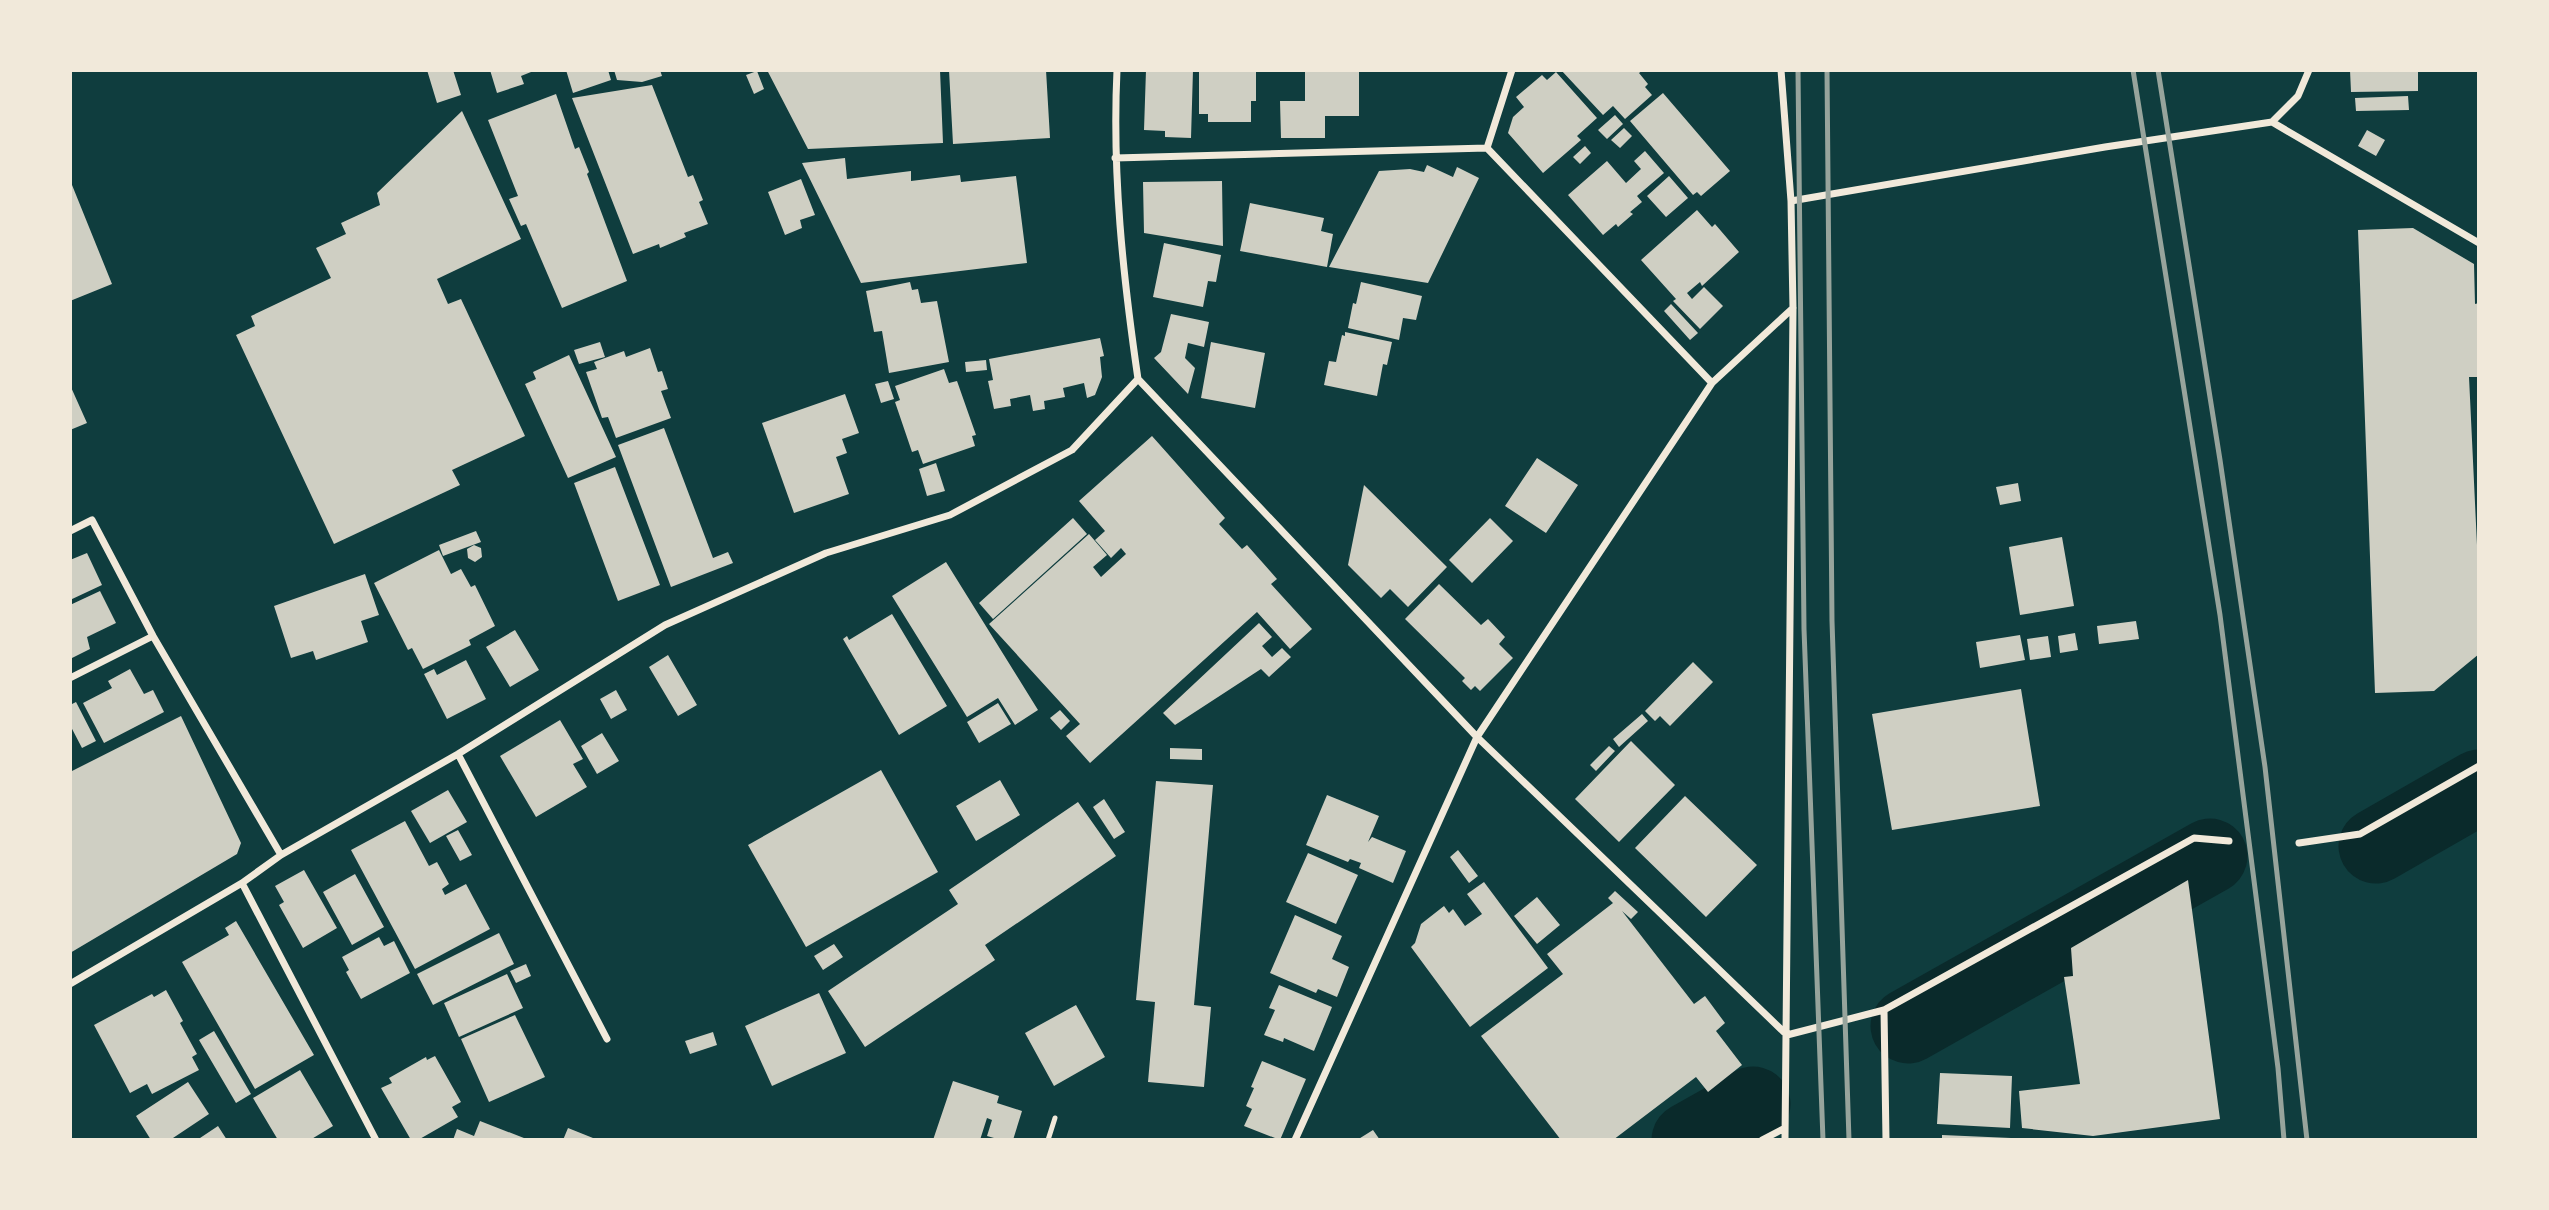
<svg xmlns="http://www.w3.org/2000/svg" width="2549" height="1210" font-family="'DejaVu Sans',sans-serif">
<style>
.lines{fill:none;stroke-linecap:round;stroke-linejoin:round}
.river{stroke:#0a2a2b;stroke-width:75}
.building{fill:#cfcfc3}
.service{stroke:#f1e9da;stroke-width:5}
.minor{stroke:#f1e9da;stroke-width:7}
.rail{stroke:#97a49c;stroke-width:5}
</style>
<rect width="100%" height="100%" fill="#0f3d3e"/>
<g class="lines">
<path class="river" d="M2376,846L2479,787
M1908,1026L2210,856
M1689,1140L1753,1104"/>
</g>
<path class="building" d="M427,70H453L461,95L437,103Z
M490,70H536L521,76L524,84L497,93Z
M566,70H608L611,80L573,93Z
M614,70H660L662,76L642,82L617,80Z
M767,70H940L943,143L808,149Z
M949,70H1046L1050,138L953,144Z
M1146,70H1193L1191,138L1165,137V131L1144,130Z
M1199,70H1256V101H1251V122H1208V114H1199Z
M1305,70H1359V116H1325V138H1281L1280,101H1305Z
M1561,70H1643L1639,73L1648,84L1645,87L1652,95L1625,119L1613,106L1603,115Z
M2350,70H2418V91L2351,92Z
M757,71L764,89L754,94L746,75Z
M1556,72L1597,118L1577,136L1581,140L1543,173L1508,133L1513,117L1524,107L1516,97L1542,75L1547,80Z
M652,85L688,177L693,175L703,200L699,202L708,224L684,233L686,237L660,248L659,244L633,254L572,98Z
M1663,93L1730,171L1701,196L1697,192L1693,195L1630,121Z
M556,94L575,149L579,147L589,172L587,174L627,281L562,308L526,224L521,226L509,199L518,196L488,120Z
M2408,96L2409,110L2356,111L2355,98Z
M462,111L521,239L437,279L448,304L461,299L525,436L452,470L460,485L334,544L236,335L255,326L251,316L331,278L316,248L346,234L341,223L380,205L377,193Z
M1615,115L1623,124L1607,139L1598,130Z
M1624,128L1632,136L1620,148L1611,140Z
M2367,130L2385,140L2376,156L2358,146Z
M1585,146L1591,153L1580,164L1573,157Z
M1645,151L1664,173L1637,196L1642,202L1630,212L1633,214L1618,227L1616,224L1603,235L1568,195L1607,161L1626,183L1641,169L1634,161Z
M845,158L847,179L911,171V181L960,175L961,182L1016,176L1027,263L861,283L802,163Z
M1427,165L1453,177L1457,167L1479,178L1428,283L1329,267L1379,171L1410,169L1424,172Z
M1669,176L1688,198L1666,217L1647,196Z
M801,179L815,215L800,220L802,228L785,235L768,192Z
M70,180L112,284L70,301Z
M1222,181L1223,246L1144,233L1143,182Z
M1250,203L1324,218L1321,231L1333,234L1327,267L1240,251Z
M1697,210L1712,227L1715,224L1739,252L1702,286L1700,282L1687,293L1692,299L1704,287L1723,306L1700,329L1673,301L1676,299L1641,260Z
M2413,228L2474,264L2475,304L2479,303V377H2469L2477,545H2479V654L2434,691L2375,693L2358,230Z
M1164,243L1221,255L1216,282L1208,281L1203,307L1153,297Z
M910,282L912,290L918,289L921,303L937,301L949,362L889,373L882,331L874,332L866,291Z
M1361,282L1422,296L1416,320L1403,318L1399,340L1348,328L1353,303L1356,304Z
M1671,304L1698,333L1690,340L1664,311Z
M1171,314L1209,322L1204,347L1188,343L1185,358L1195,368L1188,394L1154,358L1161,352Z
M1345,332L1392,342L1387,365L1383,364L1377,396L1324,385L1329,361L1336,362L1342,335L1345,336Z
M1100,338L1104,356L1100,357L1102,377L1095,395L1087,398L1084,383L1063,388L1065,397L1044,401L1045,409L1033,411L1030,395L1010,399L1011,406L994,409L988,381L993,380L989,359Z
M600,342L605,357L579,364L574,350Z
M1211,342L1265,353L1255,408L1201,398Z
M650,348L658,372L662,371L668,389L661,391L671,418L616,438L608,417L602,418L586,372L597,369L594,362L624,351L626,357Z
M569,355L616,457L568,478L525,384L536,379L533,372Z
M986,360L987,370L966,372L965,362Z
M944,369L949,383L957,381L976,435L972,436L975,446L923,464L918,450L912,452L895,402L900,400L895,386Z
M888,381L894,399L881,403L875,384Z
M70,385L87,423L70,430Z
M845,394L859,433L842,439L847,453L836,457L849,494L794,513L762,423Z
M664,428L713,558L728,552L733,563L671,587L618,445Z
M1152,436L1225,518L1219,524L1242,549L1247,545L1277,579L1271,584L1312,629L1290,649L1257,612L1090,763L1066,736L1080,724L989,624L1089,534L1107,555L1093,567L1101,577L1126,554L1121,548L1111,558L1095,540L1105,531L1079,501Z
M1537,458L1578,485L1546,533L1505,506Z
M936,463L945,491L927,496L919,469Z
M615,467L660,585L618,601L574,483Z
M2018,483L2021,501L2000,505L1996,487Z
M1364,485L1447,567L1408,607L1390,589L1381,598L1348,565Z
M1073,518L1087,534L993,619L979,603Z
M1490,518L1513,541L1472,583L1449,560Z
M476,531L481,542L443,556L439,545Z
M2062,537L2074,606L2020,615L2009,547Z
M474,545L481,548L482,557L475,562L468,558L467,549Z
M439,550L451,574L461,569L471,587L475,585L495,626L469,640L471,645L423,669L412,648L408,650L374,583Z
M87,553L102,585L70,600V560Z
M946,562L1038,710L1015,725L998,698L967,717L892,596Z
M365,574L379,615L361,621L368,642L316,660L313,651L291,658L274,606Z
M1439,584L1481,625L1488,619L1505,637L1499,644L1513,658L1480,691L1475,686L1471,690L1462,681L1465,678L1405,619Z
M100,591L116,623L87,637L90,649L70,659V605Z
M892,614L947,706L899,735L843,639L847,636L849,640Z
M2136,621L2139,639L2099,644L2097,626Z
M1259,623L1272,637L1262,646L1272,657L1282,648L1291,657L1269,677L1261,669L1175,725L1163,713Z
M515,630L539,670L510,687L486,647Z
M2075,633L2078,650L2060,653L2058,636Z
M2020,635L2025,660L1980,668L1976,642Z
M2048,636L2051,657L2030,660L2027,639Z
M668,655L697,705L678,716L649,667Z
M466,660L486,699L447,719L424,674L434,669L437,675Z
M1693,662L1713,682L1670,726L1660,716L1655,721L1645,711Z
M130,669L144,694L153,690L164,712L104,743L83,703L112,688L108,681Z
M2021,689L2040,806L1892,830L1872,714Z
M616,690L627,710L611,719L600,699Z
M76,702L96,741L82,748L70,725V705Z
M998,703L1011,724L979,743L967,722Z
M1060,710L1070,721L1061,730L1050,718Z
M1642,714L1648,721L1619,747L1613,739Z
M181,716L241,843L237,854L70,953V772Z
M560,720L583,759L573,764L587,787L536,817L500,756Z
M602,733L619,761L597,774L581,746Z
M1631,741L1675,785L1619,842L1575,799Z
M1609,746L1615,751L1596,771L1590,765Z
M1170,748L1202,749V760L1170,759Z
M881,770L938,872L806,947L748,845Z
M1000,780L1020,815L976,841L956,806Z
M1156,781L1213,785L1194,1005L1211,1007L1204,1087L1148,1082L1155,1002L1136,1000Z
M448,790L467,822L430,843L411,811Z
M1327,795L1379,816L1368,842L1372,837L1406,851L1393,883L1359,868L1361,863L1350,859L1348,862L1306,845Z
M1685,796L1757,865L1706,917L1635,848Z
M1104,799L1125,832L1114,839L1093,807Z
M1078,802L1116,856L985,945L995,960L865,1047L828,991L958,904L949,890Z
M405,821L429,866L437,862L449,884L442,889L445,895L466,884L490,929L415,969L351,850Z
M458,830L472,855L460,861L446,836Z
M1458,850L1478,876L1469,883L1450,857Z
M1308,853L1358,875L1336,924L1286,902Z
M304,870L337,928L303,948L279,905L284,902L275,886Z
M355,874L384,927L352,945L323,892Z
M2188,880L2220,1119L2093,1136L2022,1128L2019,1091L2080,1084L2064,977L2073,976L2071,948Z
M1484,882L1548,968L1470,1027L1411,947L1415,943L1421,924L1444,906L1449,913L1453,909L1465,926L1482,914L1467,894Z
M1615,891L1638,912L1631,919L1622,911L1694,1004L1705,996L1725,1023L1716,1031L1742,1065L1708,1092L1696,1077L1613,1140H1561L1481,1036L1563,974L1547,954L1613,903L1608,898Z
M1537,897L1560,925L1537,944L1514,916Z
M1295,915L1342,936L1332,959L1349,967L1337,997L1318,989L1316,993L1270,973Z
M236,921L314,1055L255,1089L182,962L229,935L225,928Z
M499,933L514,964L433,1005L417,974Z
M379,937L384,946L394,941L410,973L361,999L346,972L349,970L342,957Z
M834,944L843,957L823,970L814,956Z
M526,964L531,976L516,983L510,971Z
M507,974L523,1008L459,1037L444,1003Z
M1279,985L1332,1007L1314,1051L1284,1038L1283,1042L1264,1035L1275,1010L1269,1008Z
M166,990L183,1021L180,1023L197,1054L192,1057L199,1070L152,1094L147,1084L130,1093L94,1025L152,994L154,997Z
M819,993L846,1053L772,1086L745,1026Z
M1076,1005L1105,1057L1054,1086L1025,1033Z
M515,1015L545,1077L489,1102L461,1039Z
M214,1031L251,1094L236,1103L199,1040Z
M713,1032L717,1045L690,1054L685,1041Z
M435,1056L461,1102L452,1107L458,1117L418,1140H411L381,1088L392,1083L389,1078L426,1057L427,1060Z
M1262,1061L1306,1079L1280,1140L1244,1126L1252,1109L1246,1106L1254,1088L1251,1087Z
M300,1070L333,1126L310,1140H278L253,1098Z
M1940,1073L2012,1076L2010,1128L1937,1124Z
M953,1081L999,1096L997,1103L1022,1111L1013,1140H1001L987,1136L992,1120L987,1118L980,1140H933Z
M188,1082L209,1114L170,1140H151L136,1116Z
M480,1121L529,1140H453L457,1129L474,1136Z
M218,1126L227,1140H197Z
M568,1128L598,1140H563Z
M1373,1130L1380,1140H1357Z
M1942,1135L2011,1138V1140H1942Z"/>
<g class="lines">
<path class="service" d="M1048,1140L1055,1118"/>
<path class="minor" d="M1781,70L1791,201L1793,308L1785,1140
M2272,122L2479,243
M1487,148L1512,70
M1115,158L1487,148L1712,383
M1791,201L2105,147L2272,122L2298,96L2309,70
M1138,379L1477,737L1787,1035L1884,1010L1886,1140
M70,531L92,520L153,636L281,855
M70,678L153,636
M458,754L607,1039
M2299,843L2360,834L2479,766
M242,883L376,1140
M70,984L242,883L281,855L458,754L665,625L826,553L950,515L1072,450L1138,379C1123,276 1112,174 1117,70
M1884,1010L2194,838L2229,841
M1295,1140L1477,737L1712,383L1793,308
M1762,1140L1785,1128"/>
<path class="rail" d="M1798,70L1804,629L1823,1140
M1827,70L1832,621L1849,1140
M2133,70L2220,615L2278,1068L2284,1140
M2158,70L2220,460L2265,767L2307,1140"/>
</g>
<rect width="2549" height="1210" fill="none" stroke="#f1e9da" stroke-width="144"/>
</svg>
